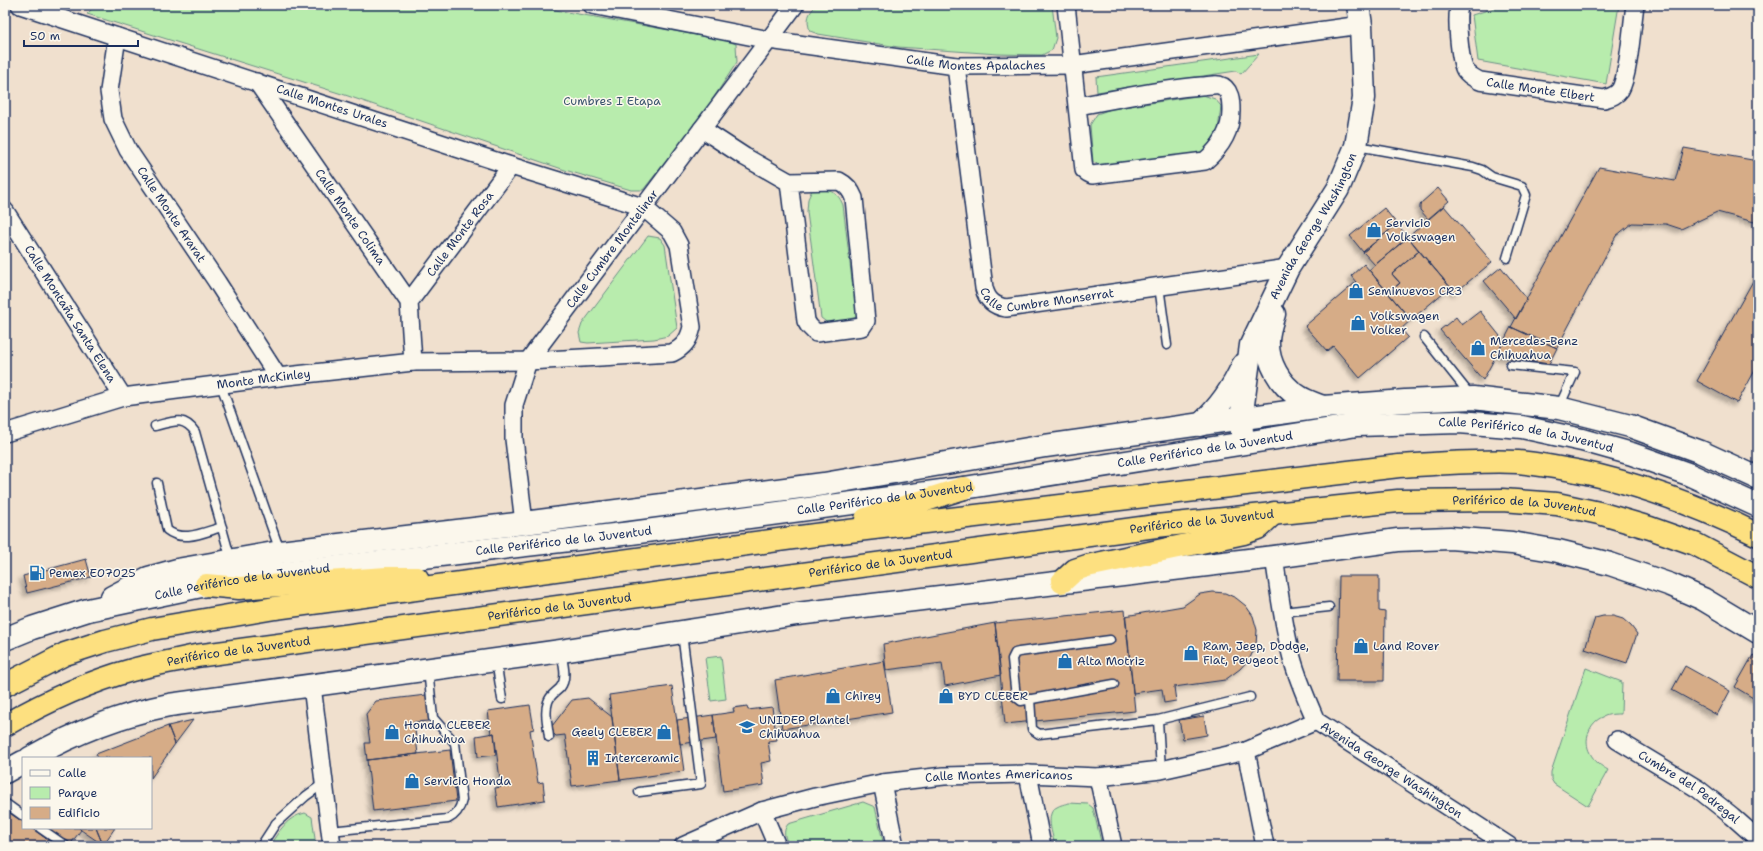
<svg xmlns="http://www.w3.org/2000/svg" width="1763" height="851" font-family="'Shantell Sans',sans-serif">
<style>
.green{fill:#b8ecad;stroke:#6a8e86}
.building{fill:#d6ac87;stroke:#1b2f5e;filter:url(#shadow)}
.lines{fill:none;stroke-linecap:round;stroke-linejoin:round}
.lane-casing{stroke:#1b2f5e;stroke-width:11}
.street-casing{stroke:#1b2f5e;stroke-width:20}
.secondary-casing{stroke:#1b2f5e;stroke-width:25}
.highway-casing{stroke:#1b2f5e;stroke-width:25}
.lane{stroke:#fbf7ec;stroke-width:8}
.street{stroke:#fbf7ec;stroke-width:17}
.secondary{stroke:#fbf7ec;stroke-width:22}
.highway{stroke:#fde080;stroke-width:22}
.labels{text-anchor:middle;stroke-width:3;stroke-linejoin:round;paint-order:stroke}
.street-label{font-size:12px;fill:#1b2f5e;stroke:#fbf7ec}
.park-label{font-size:12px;fill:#3a556e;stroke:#fbf7ec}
.poi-label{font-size:12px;fill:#1b2f5e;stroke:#fbf7ec;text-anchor:start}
</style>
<defs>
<filter id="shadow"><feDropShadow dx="-3.5" dy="3.5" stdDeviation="2" flood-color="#0004"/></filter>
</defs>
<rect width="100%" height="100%" fill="#f0e0ce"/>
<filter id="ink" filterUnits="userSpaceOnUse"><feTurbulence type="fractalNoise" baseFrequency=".025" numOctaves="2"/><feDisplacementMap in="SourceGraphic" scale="8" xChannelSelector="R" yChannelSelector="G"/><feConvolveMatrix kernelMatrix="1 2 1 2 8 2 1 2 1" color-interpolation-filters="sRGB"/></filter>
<g filter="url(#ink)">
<path class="green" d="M96,5H527L725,40L736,44L737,62L699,120L643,190H631L565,170L345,95L87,14Z
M817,5H1052L1056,38L1052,50L1042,55L998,54L898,47L818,34L810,31C806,19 808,13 817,5Z
M1504,5H1619L1606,84L1478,61L1472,15Z
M1259,54L1241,74L1236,71L1097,92L1096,77Z
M1203,95L1215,99L1221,106L1218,130L1204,152L1188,157L1105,167L1093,162L1090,125L1097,114L1111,109Z
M812,190C828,191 836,188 843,205L853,289C864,299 863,304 857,317L829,324L821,318L807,212L808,199Z
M648,236L660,238L665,245L677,328L668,336L654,339L588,343L581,342L579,333L582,324Z
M721,656L726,699L711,701L705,658Z
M1586,668L1622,682L1621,714C1615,714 1608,714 1603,717C1589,722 1583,741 1590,753C1594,761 1601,766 1608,770L1588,806L1554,784L1551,779V772Z
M863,802L875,807L884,846H789C785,837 782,832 788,824Z
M1069,803L1088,804L1093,808L1102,846H1055C1053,835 1044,813 1057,807C1060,805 1065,804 1069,803Z
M305,813L312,817L316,846H269C280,831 286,817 305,813Z"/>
<path class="building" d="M1684,148L1758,161V223L1717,212L1681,229L1666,224L1632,223L1616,236L1557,348L1511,327L1599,167L1675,181Z
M1438,188L1449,201L1428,219L1420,210V206L1421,203Z
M1444,206L1492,262L1455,293L1408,237Z
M1384,208L1397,224L1363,252L1350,236Z
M1397,224L1408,237L1375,265L1363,252Z
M1408,237L1419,251L1392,274L1400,283L1388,293L1369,270Z
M1419,251L1450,287L1411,320L1388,293L1400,283L1392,274Z
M1364,264L1411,320L1401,329L1408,337L1360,378L1333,346L1327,351L1305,326L1356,282L1351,276Z
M1501,267L1527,299L1516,319L1484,281Z
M1758,272V365L1737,403L1697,381Z
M1480,311L1504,341L1483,380L1440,330L1456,317L1462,325Z
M1511,327L1557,348L1549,364L1496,356Z
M86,559L91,577L27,593L23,576Z
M1339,576H1379V611L1385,612L1384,681H1337Z
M1213,592L1225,593L1236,598L1246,606L1253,616L1257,630L1256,645L1250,658L1240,669L1225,680L1174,687L1176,701L1164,703L1162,689L1133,693L1125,616L1183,606L1200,594Z
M1125,610L1135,711L1005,724L995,623Z
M1603,616H1613L1623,619L1631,626L1637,634L1627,663L1585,649L1595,618Z
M995,623L1001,675L945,686L942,663L886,670L883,644Z
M1753,655L1758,658V701L1735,687Z
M884,661L892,712L782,729L775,680Z
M1685,666L1730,691L1717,715L1672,690Z
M672,686L684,771L620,780L609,695Z
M426,695L429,721L414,722L418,754L367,760L365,743H370L366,714L376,701Z
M588,698L612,717L620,780L572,786L565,735L556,736L549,730L572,700Z
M530,705L534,729L530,730L538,783L543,782L545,800L498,807L495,788L501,787L494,733L491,734L488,711Z
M747,706L748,710L772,707L777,740L768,741L771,761L761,763L764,785L723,791L713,715L734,712L733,708Z
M713,715L716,739L680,744L677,720Z
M1204,716L1207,735L1183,739L1179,720Z
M193,720L175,744L168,726Z
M168,726L175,744L151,778V758H98L96,754Z
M494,733L496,755L478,757L476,736Z
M450,750L456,801L373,811L367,760Z
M5,810L23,822V828H31L57,846H5Z
M45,828H79L81,830L69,846H57L40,834Z
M79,828H96L103,845L81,830Z
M96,828H115L103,845Z"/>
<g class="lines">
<defs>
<path id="lane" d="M1357,146L1473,167L1482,170L1492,177L1522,186L1526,195L1507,258
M1159,286L1167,345
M1424,337L1471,396
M1510,365L1575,372L1559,407
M221,385L280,551
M155,426C172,422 183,415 195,432L231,560
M157,483L167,530C183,543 204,532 222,527
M1282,612L1329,607
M1110,640L1019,652L1015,653L1012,659L1016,697L1021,701L1114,684
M496,660L502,699
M1030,699L1032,729L1039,734L1158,720L1250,697
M1158,720L1161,770
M549,737C548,726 544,713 548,702C550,695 555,693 560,688C568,679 563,663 561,652
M639,792L701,784L682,633
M5,803L23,816
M40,828L66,846
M330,831L448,819C456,815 460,810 462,800L455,743L433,718L428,669
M261,846L276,823L306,796L324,783"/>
<g id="street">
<path id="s1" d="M592,5L769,40L956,66L1072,65L1361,25"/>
<path d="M1066,5L1084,170L1088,173L1092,175L1205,161C1220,148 1231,132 1231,111C1231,102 1231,88 1219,85C1215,84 1206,86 1201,86C1160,89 1118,99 1077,106"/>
<path id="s2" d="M1460,5C1455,14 1460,61 1465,70C1469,76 1474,78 1480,81L1604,99C1610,97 1616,96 1620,90C1629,75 1632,25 1635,5"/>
<path id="s3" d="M117,37L109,91L113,119L128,150L217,282L278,377"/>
<path id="s4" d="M956,66L984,288C987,300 994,306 1006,308L1288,268"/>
<path id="s5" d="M257,82L409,302L413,362"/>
<path d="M702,129L745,157L789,182L806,321L809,326L816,333L862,327L866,321L854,198C851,190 847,185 839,181L789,182"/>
<path id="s6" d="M5,211L123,397"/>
<path id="s7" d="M409,302L511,166"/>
<path id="s8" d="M5,433L123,397L278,377L413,362L528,361L672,353C684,347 689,340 692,327L679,245L672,232L643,207L511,166L20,5"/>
<path id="s9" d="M524,523L514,439V405L528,361L795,5"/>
<path id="s10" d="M1274,557C1279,590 1283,625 1292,658C1298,680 1307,700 1316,721L1509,846"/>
<path d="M312,686L332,846"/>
<path id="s11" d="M1617,740L1698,789L1732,816L1758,839"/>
<path d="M1246,751L1265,846"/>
<path d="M1028,774L1042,846"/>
<path d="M1098,777L1113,846"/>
<path d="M882,783L895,846"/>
<path d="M762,811L777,846"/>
<path id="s12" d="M683,846L762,811L815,797L882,783L944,776L1028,774L1098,777L1161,770L1246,751L1316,721"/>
</g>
<g id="secondary">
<path d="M1274,314C1271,323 1268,332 1268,341C1267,362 1280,385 1298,396C1305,401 1315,404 1323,407"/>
<path d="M1200,425C1219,408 1233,388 1243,365"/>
<path id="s13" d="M1242,432L1241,419L1251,345L1288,268L1338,189L1356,146L1364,98L1361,25L1358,5"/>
<path d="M112,597L148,578L177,570L280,552L524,523L824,484L1045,446L1323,407L1405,401L1473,398L1559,408L1630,426L1701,452L1758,478"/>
<path id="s14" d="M5,639L32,628L88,610L206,585L260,576L449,554L631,533L964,488L1357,425L1459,422L1522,427L1582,440L1632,454L1688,474L1758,506"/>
<path d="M30,758C74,733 119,715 169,705L561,651L797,614L1274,557L1398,540L1450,538L1512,543L1558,551L1610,564L1671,585L1703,599L1758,632"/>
<path d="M5,772L23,762"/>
</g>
<g id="highway">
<path d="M866,519L964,488"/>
<path d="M1062,582L1075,570L1087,566L1244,533L1258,528L1274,513"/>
<path d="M206,585L239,588L387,578H417"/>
<path d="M5,685L65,654L105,641L152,629L275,608L815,535L1399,466C1439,464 1478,460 1518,462C1530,463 1542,465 1554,467C1626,478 1693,503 1758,535"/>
<path id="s15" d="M5,725C45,702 88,682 132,670C153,664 175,661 196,656L1156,526L1398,501L1502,500L1557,504L1599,513L1650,528L1695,544L1758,577"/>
</g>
</defs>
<use href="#lane" class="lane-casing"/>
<use href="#street" class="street-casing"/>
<use href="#secondary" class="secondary-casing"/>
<use href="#highway" class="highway-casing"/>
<use href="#lane" class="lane"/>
<use href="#street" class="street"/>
<use href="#secondary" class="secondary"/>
<use href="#highway" class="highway"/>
</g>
</g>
<defs>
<symbol id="shop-bare" viewBox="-9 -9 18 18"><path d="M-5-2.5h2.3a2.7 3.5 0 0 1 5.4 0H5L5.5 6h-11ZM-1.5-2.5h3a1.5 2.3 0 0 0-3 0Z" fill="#1f6fb2" stroke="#fbf7ec" stroke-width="2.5" paint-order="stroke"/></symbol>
<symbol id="fuel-bare" viewBox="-9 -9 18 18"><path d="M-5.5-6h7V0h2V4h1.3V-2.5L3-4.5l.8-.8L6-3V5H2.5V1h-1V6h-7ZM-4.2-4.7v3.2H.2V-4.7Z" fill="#1f6fb2" stroke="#fbf7ec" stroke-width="2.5" paint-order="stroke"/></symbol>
<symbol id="school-bare" viewBox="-9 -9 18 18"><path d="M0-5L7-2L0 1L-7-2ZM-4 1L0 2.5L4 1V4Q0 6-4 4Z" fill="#1f6fb2" stroke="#fbf7ec" stroke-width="2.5" paint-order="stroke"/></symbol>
<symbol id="building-bare" viewBox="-9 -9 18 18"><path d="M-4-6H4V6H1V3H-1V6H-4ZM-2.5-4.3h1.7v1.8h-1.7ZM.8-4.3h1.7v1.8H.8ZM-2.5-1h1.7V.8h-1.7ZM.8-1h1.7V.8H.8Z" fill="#1f6fb2" stroke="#fbf7ec" stroke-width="2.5" paint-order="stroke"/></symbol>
</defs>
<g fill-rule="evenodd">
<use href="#shop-bare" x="1363" y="219" width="22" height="22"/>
<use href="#shop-bare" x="1345" y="280" width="22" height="22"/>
<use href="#shop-bare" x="1347" y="312" width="22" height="22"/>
<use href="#shop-bare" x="1467" y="337" width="22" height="22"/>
<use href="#fuel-bare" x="26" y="562" width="22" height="22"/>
<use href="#shop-bare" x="1350" y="635" width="22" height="22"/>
<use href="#shop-bare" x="1180" y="642" width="22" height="22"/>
<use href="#shop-bare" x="1054" y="650" width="22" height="22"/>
<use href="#shop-bare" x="822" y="685" width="22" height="22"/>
<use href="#shop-bare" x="935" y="685" width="22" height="22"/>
<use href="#school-bare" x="736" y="716" width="22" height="22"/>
<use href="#shop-bare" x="381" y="721" width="22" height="22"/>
<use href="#shop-bare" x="653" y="721" width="22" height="22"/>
<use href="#building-bare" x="582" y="747" width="22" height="22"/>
<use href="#shop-bare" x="401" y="770" width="22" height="22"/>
</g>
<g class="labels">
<g class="street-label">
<text dy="4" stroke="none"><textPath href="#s1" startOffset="389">Calle Montes Apalaches</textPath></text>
<text dy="4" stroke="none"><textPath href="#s2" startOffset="146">Calle Monte Elbert</textPath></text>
<text transform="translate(332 106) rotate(18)" y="4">Calle Montes Urales</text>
<text dy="4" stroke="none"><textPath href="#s3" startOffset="195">Calle Monte Ararat</textPath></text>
<text dy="4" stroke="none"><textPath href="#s5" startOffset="164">Calle Monte Colima</textPath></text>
<text dy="4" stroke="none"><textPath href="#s13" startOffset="222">Avenida George Washington</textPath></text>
<text dy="4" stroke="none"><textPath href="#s7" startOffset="85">Calle Monte Rosa</textPath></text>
<text dy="4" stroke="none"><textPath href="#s9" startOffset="305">Calle Cumbre Montelinar</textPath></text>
<text dy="4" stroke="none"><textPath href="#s4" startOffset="294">Calle Cumbre Monserrat</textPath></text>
<text dy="4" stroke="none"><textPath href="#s6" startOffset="122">Calle Montaña Santa Elena</textPath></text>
<text dy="4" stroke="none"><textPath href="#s8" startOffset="265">Monte McKinley</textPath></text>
<text dy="4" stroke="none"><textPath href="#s14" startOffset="1541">Calle Periférico de la Juventud</textPath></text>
<text dy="4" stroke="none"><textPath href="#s14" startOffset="1217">Calle Periférico de la Juventud</textPath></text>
<text dy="4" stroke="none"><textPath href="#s14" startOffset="893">Calle Periférico de la Juventud</textPath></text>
<text dy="4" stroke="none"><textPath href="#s15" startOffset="1543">Periférico de la Juventud</textPath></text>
<text dy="4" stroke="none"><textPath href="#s15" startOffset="1219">Periférico de la Juventud</textPath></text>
<text dy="4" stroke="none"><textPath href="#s14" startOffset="569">Calle Periférico de la Juventud</textPath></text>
<text dy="4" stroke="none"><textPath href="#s15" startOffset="895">Periférico de la Juventud</textPath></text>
<text dy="4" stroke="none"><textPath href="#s14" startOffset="245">Calle Periférico de la Juventud</textPath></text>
<text dy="4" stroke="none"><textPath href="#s15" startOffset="571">Periférico de la Juventud</textPath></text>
<text dy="4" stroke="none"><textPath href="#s15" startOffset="247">Periférico de la Juventud</textPath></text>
<text dy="4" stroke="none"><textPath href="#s10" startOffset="260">Avenida George Washington</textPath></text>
<text dy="4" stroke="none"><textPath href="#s12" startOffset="327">Calle Montes Americanos</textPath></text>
<text dy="4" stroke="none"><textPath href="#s11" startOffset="86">Cumbre del Pedregal</textPath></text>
</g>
<g class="park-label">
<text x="612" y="105">Cumbres I Etapa</text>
</g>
<g class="poi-label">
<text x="1386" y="227">Servicio<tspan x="1386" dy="14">Volkswagen</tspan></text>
<text x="1368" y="295">Seminuevos CR3</text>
<text x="1370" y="320">Volkswagen<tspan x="1370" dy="14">Volker</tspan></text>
<text x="1490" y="345">Mercedes-Benz<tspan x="1490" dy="14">Chihuahua</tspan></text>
<text x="49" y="577">Pemex E07025</text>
<text x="1203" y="650">Ram, Jeep, Dodge,<tspan x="1203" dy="14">Fiat, Peugeot</tspan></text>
<text x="1373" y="650">Land Rover</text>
<text x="1077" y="665">Alta Motriz</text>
<text x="845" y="700">Chirey</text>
<text x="958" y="700">BYD CLEBER</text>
<text x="759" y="724">UNIDEP Plantel<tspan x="759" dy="14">Chihuahua</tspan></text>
<text x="404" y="729">Honda CLEBER<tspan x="404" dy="14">Chihuahua</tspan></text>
<text x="652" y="736" text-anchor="end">Geely CLEBER</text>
<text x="605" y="762">Interceramic</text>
<text x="424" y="785">Servicio Honda</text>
</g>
</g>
<rect width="1763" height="851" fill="none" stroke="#fbf7ec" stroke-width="20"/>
<rect x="10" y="10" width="1743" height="831" fill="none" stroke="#1b2f5e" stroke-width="1.5" filter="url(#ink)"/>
<rect x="22" y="757" width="130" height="72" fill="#fbf7ec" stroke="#a1a7b3"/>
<rect x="30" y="770" width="20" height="6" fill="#fbf7ec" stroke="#a1a7b3"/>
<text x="58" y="777" font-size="12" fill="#1b2f5e">Calle</text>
<rect x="30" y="787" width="20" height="12" fill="#b8ecad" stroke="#a1a7b3"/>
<text x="58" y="797" font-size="12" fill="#1b2f5e">Parque</text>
<rect x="30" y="807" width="20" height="12" fill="#d6ac87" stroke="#a1a7b3"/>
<text x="58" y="817" font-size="12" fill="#1b2f5e">Edificio</text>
<path d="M24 40v6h114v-6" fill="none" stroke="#1b2f5e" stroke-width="2"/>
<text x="30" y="40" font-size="12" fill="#1b2f5e" stroke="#fbf7ec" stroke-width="3" paint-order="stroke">50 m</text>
</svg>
